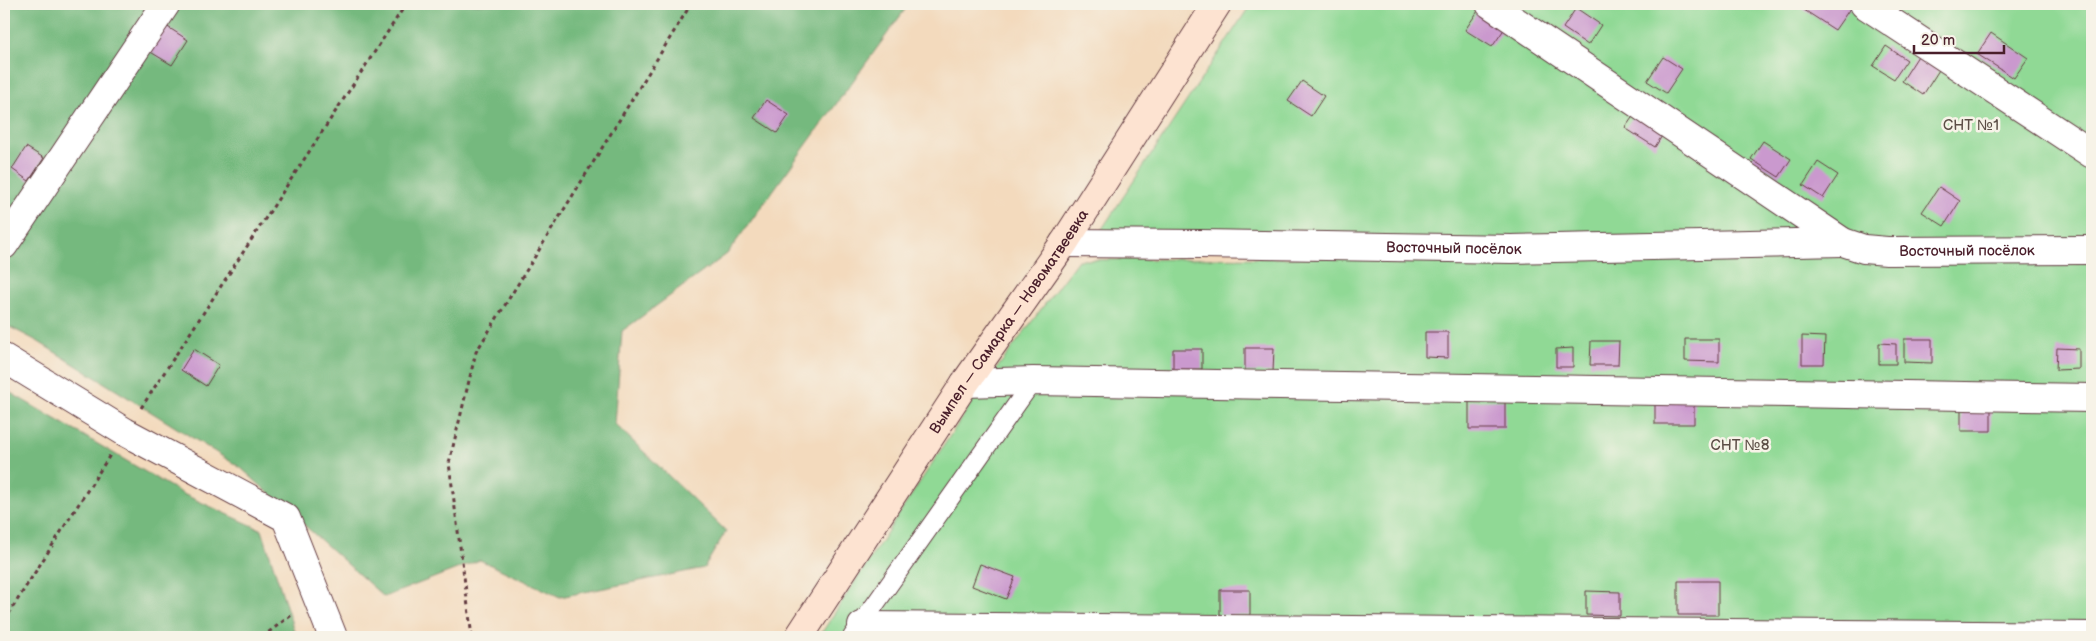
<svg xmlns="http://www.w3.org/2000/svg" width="2096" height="641" font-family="'Balsamiq Sans',sans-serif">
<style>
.green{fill:#90d995;stroke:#6d7c60}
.forest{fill:#74b97e;stroke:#5f6c54}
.building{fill:#ca99ce}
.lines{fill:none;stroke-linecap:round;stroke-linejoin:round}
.lane-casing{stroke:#633b41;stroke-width:20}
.street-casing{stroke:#633b41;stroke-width:30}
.secondary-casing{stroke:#633b41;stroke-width:30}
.path{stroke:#633b41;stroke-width:3;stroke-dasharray:4 4;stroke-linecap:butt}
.lane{stroke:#fff;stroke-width:18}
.street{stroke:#fff;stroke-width:28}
.secondary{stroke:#fde3d1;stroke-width:28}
.labels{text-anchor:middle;stroke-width:5;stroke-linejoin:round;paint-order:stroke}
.park-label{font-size:15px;fill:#5c4e46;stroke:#f7f3e8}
.street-label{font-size:15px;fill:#4a1f2b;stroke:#f7f3e8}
</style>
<rect width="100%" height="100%" fill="#f7f3e8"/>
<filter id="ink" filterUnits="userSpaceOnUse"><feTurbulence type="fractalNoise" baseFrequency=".02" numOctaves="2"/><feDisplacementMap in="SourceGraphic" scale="10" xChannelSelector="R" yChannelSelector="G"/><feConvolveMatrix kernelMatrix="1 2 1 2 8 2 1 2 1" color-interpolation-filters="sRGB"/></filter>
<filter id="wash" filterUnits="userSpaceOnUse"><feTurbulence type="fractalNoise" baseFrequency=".0096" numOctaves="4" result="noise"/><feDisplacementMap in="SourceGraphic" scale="20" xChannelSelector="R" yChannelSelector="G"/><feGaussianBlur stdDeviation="1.12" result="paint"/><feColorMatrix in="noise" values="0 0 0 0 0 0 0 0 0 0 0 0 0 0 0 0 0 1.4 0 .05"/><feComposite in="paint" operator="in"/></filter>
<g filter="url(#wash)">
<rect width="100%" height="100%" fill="#f3dabd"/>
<path class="green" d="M1251,4H2092V248L1096,238Z
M1840,252L2092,262V637H819L974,399L1078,260Z"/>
<path class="forest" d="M4,4H909L727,254L622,331L615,424L726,531L704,568L560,597L480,560L384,597L241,468L37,341L4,324Z
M4,389L183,494L262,530L296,637H4Z"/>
<g id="blocks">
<path class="building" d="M1795,4H1846L1851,7L1835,30Z
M1576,8L1601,25L1588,45L1563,28Z
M1478,11L1505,28L1492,47L1465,30Z
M160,22L188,40L172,65L144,48Z
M1991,33L2028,58L2014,78L1977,54Z
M1886,46L1907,60L1894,79L1873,66Z
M1918,56L1939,70L1923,95L1902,81Z
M1663,57L1682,69L1666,93L1647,81Z
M1302,81L1324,96L1311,116L1288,101Z
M766,100L789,115L777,133L754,118Z
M1636,112L1665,131L1655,147L1625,128Z
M1763,141L1791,159L1779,177L1751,159Z
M26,147L44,158L29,181L12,169Z
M1818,162L1838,175L1823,198L1803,185Z
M1939,187L1960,201L1944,226L1922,212Z
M1425,332H1448V358L1425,357Z
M1802,336L1825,337L1824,364H1802Z
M1685,339H1719V362L1685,361Z
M1904,339H1932V363L1904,362Z
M1591,341H1619L1618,365H1590Z
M1879,343L1896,344V364H1879Z
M1245,348H1274L1273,372H1245Z
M1573,348V367H1556V349Z
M2057,348L2079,349V369L2056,370Z
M194,349L219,365L206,386L181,370Z
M1173,349H1202V369H1173Z
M1505,400V429H1469V401Z
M1655,400H1694V424H1655Z
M1961,404L1991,405V431H1961Z
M980,564L1015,577L1006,599L972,586Z
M1678,581H1718V615H1678Z
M1220,590H1250V616L1220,615Z
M1586,591L1620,592V616L1586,615Z"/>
</g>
</g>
<g filter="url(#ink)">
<use href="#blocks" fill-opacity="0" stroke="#633b41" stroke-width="1"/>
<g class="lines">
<defs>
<path id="lane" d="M852,637L1033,381"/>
<g id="street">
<path id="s1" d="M1490,4L1843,242L1864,249L1887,251L2092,250"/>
<path d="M1864,4L2092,154"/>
<path id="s2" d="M1064,243L1201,244L1511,249L1843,242"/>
<path d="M4,245L166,4"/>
<path d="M4,358L125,432L286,518L333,637"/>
<path d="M965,383L1033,381L2092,398"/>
<path d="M862,626L2092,636"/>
</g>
<g id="secondary">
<path id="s3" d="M799,637L965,383L1064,243L1217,4"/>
</g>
</defs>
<use href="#lane" class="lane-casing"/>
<use href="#street" class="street-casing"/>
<use href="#secondary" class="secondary-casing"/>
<path class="path" d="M141,408L406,4
M4,621L110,455
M262,637L293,614
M472,637L449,463L476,352L691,4"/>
<use href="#lane" class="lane"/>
<use href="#street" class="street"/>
<use href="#secondary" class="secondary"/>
</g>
</g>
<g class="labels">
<g class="park-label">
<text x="1971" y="130">СНТ №1</text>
<text x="1740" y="450">СНТ №8</text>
</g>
<g class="street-label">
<text dy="5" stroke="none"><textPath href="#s2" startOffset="390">Восточный посёлок</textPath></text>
<text dy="5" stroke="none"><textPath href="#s1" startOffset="551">Восточный посёлок</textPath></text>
<text dy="5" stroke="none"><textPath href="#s3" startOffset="379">Вымпел — Самарка — Новоматвеевка</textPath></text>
</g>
</g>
<rect width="2096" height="641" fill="none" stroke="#f7f3e8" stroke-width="20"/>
<path d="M1914 45v8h90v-8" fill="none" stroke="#4a1f2b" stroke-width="2.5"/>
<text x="1921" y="45" font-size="15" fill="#4a1f2b" stroke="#f7f3e8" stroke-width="4" paint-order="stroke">20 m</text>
</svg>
